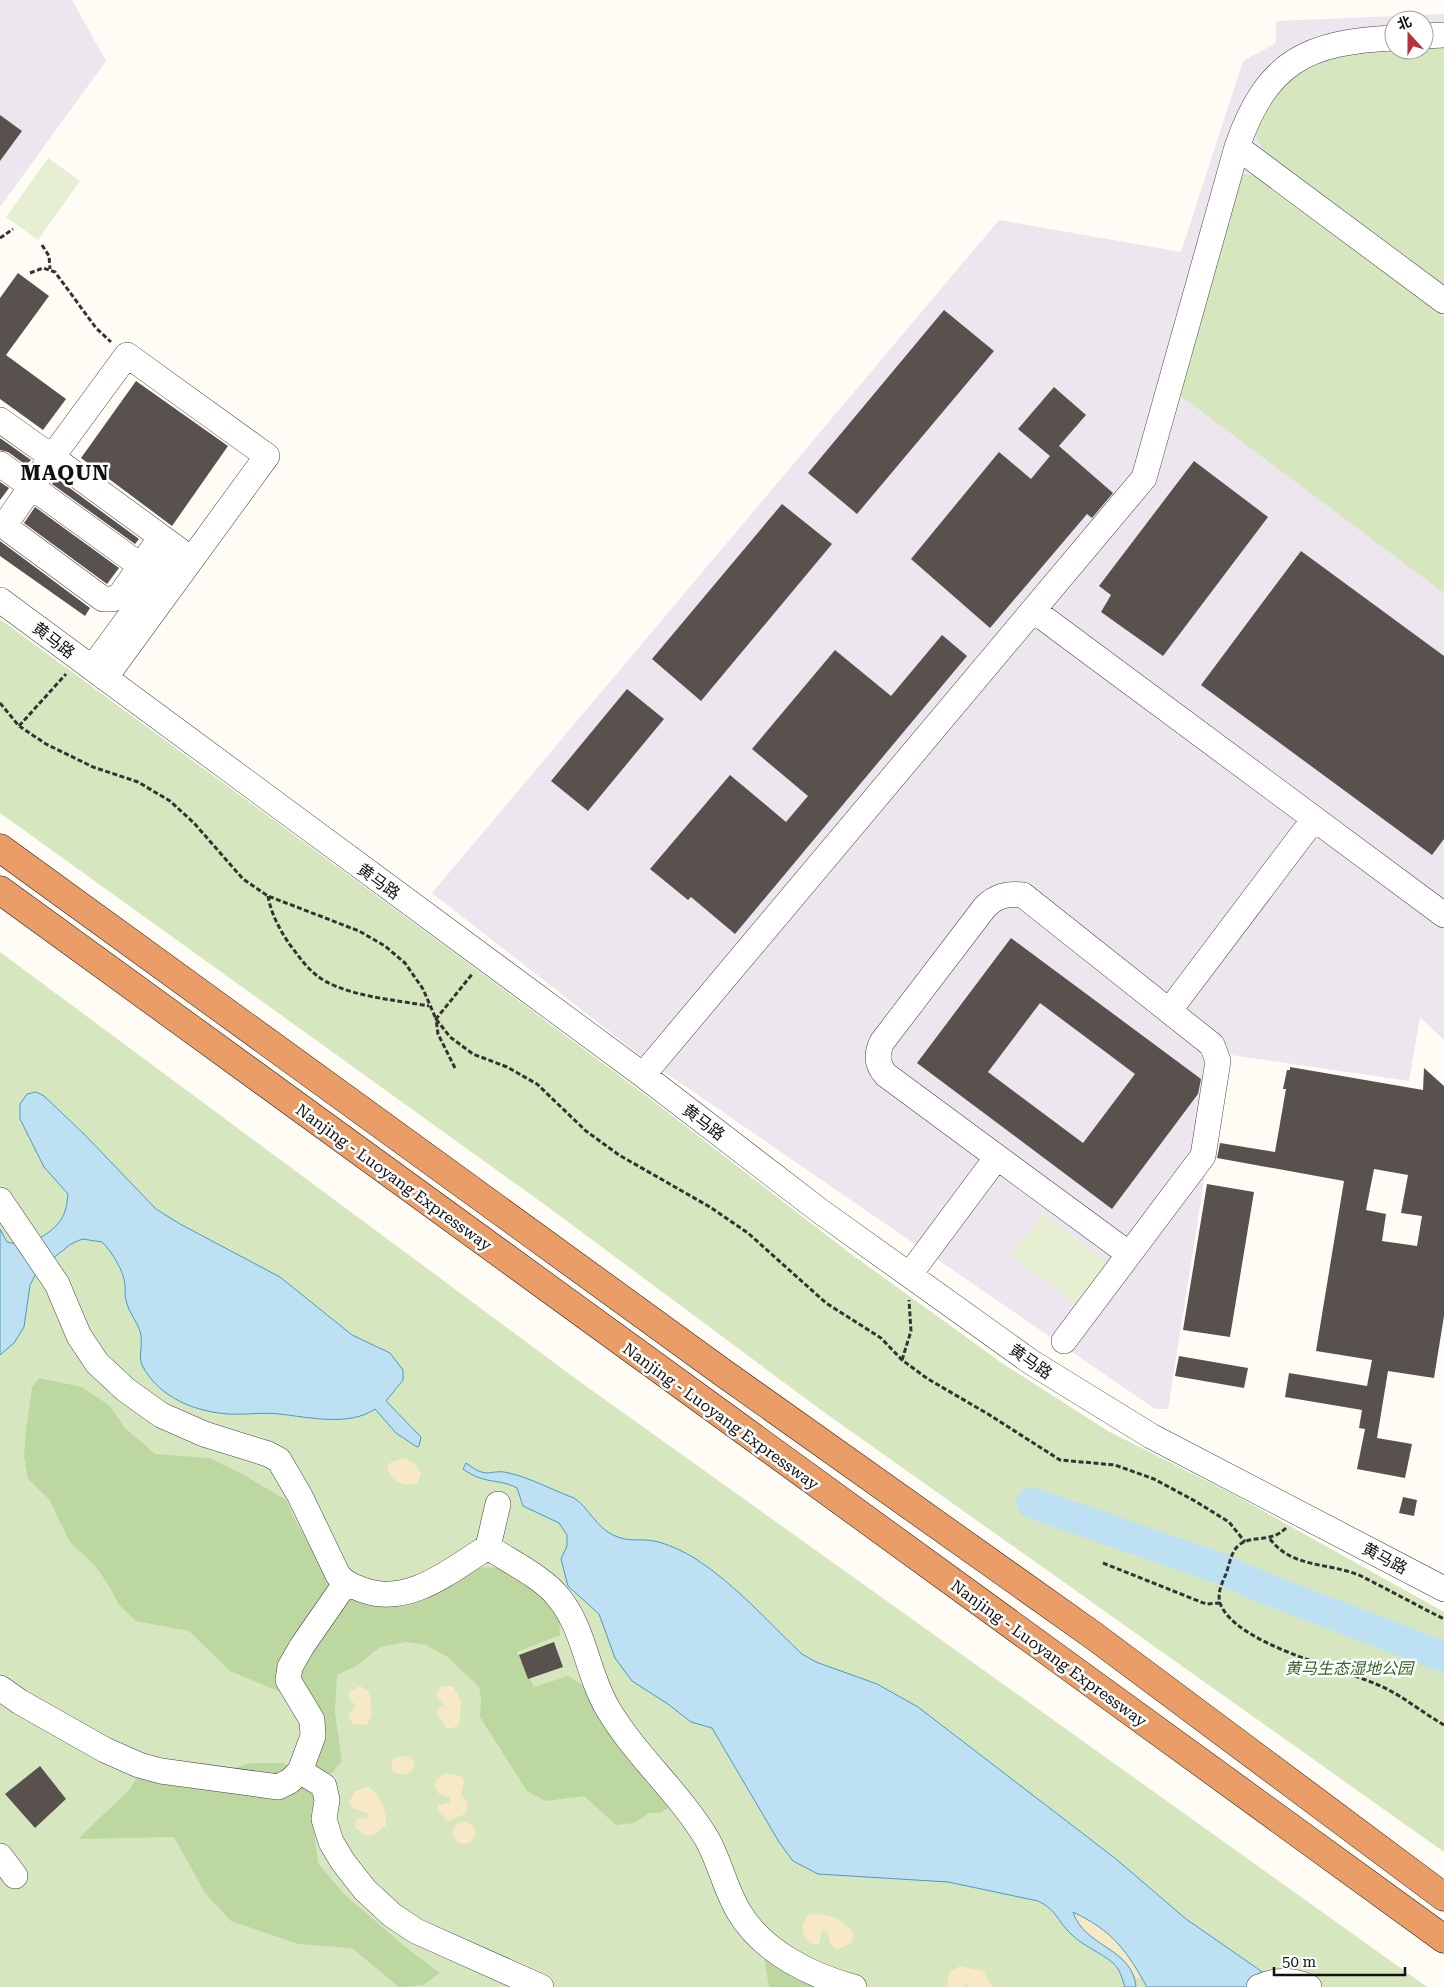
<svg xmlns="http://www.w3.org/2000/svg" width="1444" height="1987" font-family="'Roboto Serif','Noto Sans SC',serif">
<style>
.industrial{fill:#ede6ee;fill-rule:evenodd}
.green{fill:#d6e7c0}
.forest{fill:#bcd7a0}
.sand{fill:#f7e9c5}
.pitch{fill:#e6efd1}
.water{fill:#bde1f2;stroke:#4999c4}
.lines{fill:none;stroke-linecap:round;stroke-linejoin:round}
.river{stroke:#bde1f2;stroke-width:31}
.building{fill:#59514e;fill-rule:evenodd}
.minor-casing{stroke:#444;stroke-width:26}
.highway-casing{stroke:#222;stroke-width:29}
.path{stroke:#333;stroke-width:3;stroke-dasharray:5 2.5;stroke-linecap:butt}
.minor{stroke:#fff;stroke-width:25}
.highway{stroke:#ea9d67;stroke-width:28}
.labels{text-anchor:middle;stroke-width:5;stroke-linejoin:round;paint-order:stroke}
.street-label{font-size:16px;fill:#111;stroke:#fff}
.park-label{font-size:16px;font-style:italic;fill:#356524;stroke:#fff}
.district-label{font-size:21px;font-weight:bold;letter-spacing:1px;fill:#111;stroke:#fff}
</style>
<rect width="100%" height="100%" fill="#fefcf5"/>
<path class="industrial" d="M0,0H72L106,61L0,207Z
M1444,14V1040L1420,1017L1409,1081L1224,1054L1168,1409H1155L637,1053L432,893L999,220L1181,252L1243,61L1276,43V21ZM1394,20H1424V50H1394Z"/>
<path class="green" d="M1444,41V285L1263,150L1254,133L1273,93L1283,83L1331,54L1424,50V42Z
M1242,174L1254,175L1444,317V593L1181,396L1179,392Z
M0,619L441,943L644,1094L847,1251L1002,1363L1108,1431L1231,1493L1444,1612V1852L821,1410L548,1207L0,813Z
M0,952L583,1384L1427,1987H0Z"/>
<path class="forest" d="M39,1378L82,1387L110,1406L125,1428L155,1454L209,1458L244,1475L286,1500L294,1518L315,1554L347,1591C384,1584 491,1556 521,1573C533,1580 549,1601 559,1611L560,1635L517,1652L534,1687L568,1676L590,1690L671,1799L668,1808L660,1813H649L634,1823L616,1825L584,1796L546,1801L527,1791L480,1717L481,1698L479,1687L448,1657L426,1645L406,1642L380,1647L356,1666L337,1675L335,1714L342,1761L332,1773L324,1774L310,1769L309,1704L230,1671L189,1631L136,1621L119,1605L108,1584L96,1567L70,1542L49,1499L28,1479L24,1456L26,1431L32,1387Z
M251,1763H284L314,1791L313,1824L318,1863L343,1893L404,1946L440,1973L423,1985L399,1987L352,1948L298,1944L231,1921L205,1893L174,1837L78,1839L130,1789L140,1772L207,1783L234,1768Z
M764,1957L831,1987H769Z"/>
<path class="sand" d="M405,1458L416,1465L421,1474L417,1484C404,1486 391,1482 387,1468L391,1462Z
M360,1686L368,1691C372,1703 374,1715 366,1725L353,1724L348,1714L357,1706L348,1698L349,1692Z
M448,1686H453L461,1702L459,1724L453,1728H447L436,1712L441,1706L447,1708L435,1695L441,1687Z
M398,1756L411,1757L415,1765C410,1775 402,1776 393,1772L391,1768L393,1759Z
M446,1773L461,1776L464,1781L461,1795C468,1801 470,1805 465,1814L448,1821L439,1812L438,1806L449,1803L451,1798L438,1793L435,1787L436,1780Z
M368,1787C380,1794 387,1811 386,1825L372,1836L365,1835L355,1827L357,1819L367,1818L368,1813L352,1808L349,1803L354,1792Z
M453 1833a11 11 0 1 1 22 0a11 11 0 1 1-22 0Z
M1080,1846L1142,1978H1136L1121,1956L1088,1936L1073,1914L1068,1896Z
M811,1914C829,1914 842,1918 853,1933L852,1942L844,1947L836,1949L831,1945L828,1934L822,1930L819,1944H811C800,1935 799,1922 811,1914Z
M960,1966L983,1971L993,1987H969L966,1984L963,1987H947L949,1973Z"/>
<path class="pitch" d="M48,158L80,181L38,240L6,217Z
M1043,1214L1107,1262L1075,1304L1011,1255Z"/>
<path class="water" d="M36,1092L44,1096L83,1133L156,1209L180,1224L280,1277L352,1335L390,1353L403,1370V1380L386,1401L421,1437L419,1446L417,1447L396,1433L375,1409C349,1427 308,1417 279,1414C262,1412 246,1415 229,1414C196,1412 160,1398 143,1367C137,1357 144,1344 140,1331C136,1320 128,1311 126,1300C124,1295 126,1290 125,1285C124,1271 112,1252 102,1242L82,1239L71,1244L38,1270L30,1285L24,1327L14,1343L0,1355V1229L7,1242C26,1248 49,1236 60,1221C66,1213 67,1203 68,1194L44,1167L20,1119V1104L27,1094Z
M466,1463C490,1481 488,1468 509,1473C531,1478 552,1490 574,1498C589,1508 596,1527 613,1535C630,1543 638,1538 654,1541C666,1543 685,1552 696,1559C736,1585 767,1621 802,1654L816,1662L877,1684L918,1707L1116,1859L1186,1919L1284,1987H1147C1126,1950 1113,1931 1073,1912C1084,1947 1133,1948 1136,1987H1125C1122,1978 1120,1969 1113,1963C1100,1952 1083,1946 1071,1934C1057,1921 1058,1911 1038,1901L948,1882L818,1874L793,1861L779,1842L712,1728L691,1722L668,1704L632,1681L615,1658L599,1614L568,1586L561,1559L567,1546V1535L559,1523L523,1506L517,1488C498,1478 485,1485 463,1469Z"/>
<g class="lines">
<path class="river" d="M1032,1503L1219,1568L1267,1589L1444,1657"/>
</g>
<path class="building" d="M0,115L22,131L0,161Z
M18,273L49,296L6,355L66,399L43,430L0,399V298Z
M944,310L994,351L857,514L808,473Z
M136,381L228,446L172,526L81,458Z
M1054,387L1086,415L1059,446L1113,493L1092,518L1087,514L990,628L911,559L999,452L1031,479L1050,456L1018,429Z
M0,438L31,460L26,465L8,452L0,450Z
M1194,461L1268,517L1163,656L1101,612L1111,595L1099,586Z
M56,478L139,539L135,544L52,484Z
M0,482L9,488L0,500Z
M782,504L832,544L701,701L652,659Z
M35,507L119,568L107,584L24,523Z
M0,541L90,608L85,616L0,556Z
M1301,551L1444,656V839L1432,855L1201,685Z
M942,635L967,656L735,934L691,897L688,900L650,869L730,775L786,822L808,796L752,749L835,650L891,696Z
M627,689L664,719L588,811L551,781Z
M1011,938L1201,1079L1198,1094L1112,1209L917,1063ZM1040,1003L1135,1074L1083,1143L988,1072Z
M1290,1067L1423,1090L1424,1068L1444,1086V1316L1434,1378L1388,1371L1377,1438L1412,1444L1405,1478L1357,1469L1365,1429L1359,1428L1362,1410L1285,1397L1289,1373L1367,1386L1372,1360L1316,1351L1344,1181L1217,1158L1220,1143L1275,1152L1286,1089H1283L1287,1070H1290ZM1374,1169L1408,1175L1401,1213L1422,1216L1417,1246L1382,1241L1386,1214L1366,1210Z
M1207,1184L1254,1192L1230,1337L1183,1330Z
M1179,1356L1248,1368L1244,1388L1175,1376Z
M1403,1497L1417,1500L1414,1516L1399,1513Z
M554,1642L563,1667L528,1679L519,1655Z
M40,1766L66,1799L35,1828L5,1794Z"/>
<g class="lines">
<defs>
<path id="minor" d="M1424,36L1444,35
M1237,147L1444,301
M0,420L52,457L4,526
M0,464L141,566
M0,523L103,599H113L121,594L161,537
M0,600L643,1075L820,1211L1031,1362L1151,1436L1444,1589
M1033,610L1444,915
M92,668L179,550L52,457L127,355L267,456L105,678
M1169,1011L1314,819
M643,1075L1144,478L1237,147C1267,61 1307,42 1394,38
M997,1157L886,1075C877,1065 876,1054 882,1042L985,907C996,896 1007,893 1023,895L1212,1045L1218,1061L1203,1156L1064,1341
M0,1200L57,1284L79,1336L97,1363L126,1390L161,1415L204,1434L268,1454L279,1460L300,1496L338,1575C346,1584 352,1586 363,1590C409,1607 452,1569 488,1547L498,1504
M910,1274L997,1157L1129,1254
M488,1547C509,1561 544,1578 559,1598C585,1630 587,1674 608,1709C635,1755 679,1792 707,1839C720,1862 725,1889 739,1912C762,1951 811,1976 854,1987
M0,1688L20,1702L105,1750L139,1765L161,1771L278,1787L290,1781L300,1771L313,1736L312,1720L288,1680L290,1667L302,1646L345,1584
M300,1771L324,1786L327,1800L324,1819L331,1842L343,1862L365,1890L392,1915L416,1931L541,1987
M0,1856L15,1876
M1259,1987C1275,1980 1292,1979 1309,1987"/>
<path id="highway" d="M0,848L722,1372L1094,1636L1444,1897
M0,890L1444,1939"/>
</defs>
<use href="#minor" class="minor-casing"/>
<use href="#highway" class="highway-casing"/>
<path class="path" d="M0,238L13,229
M42,245L49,256L50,269
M30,273L43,268L55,272L96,328L111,342
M0,703L19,726L46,744L93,767L138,782L170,801L194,823L243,879L268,896L359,931L385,946L405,963L423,989L436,1019L450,1037L473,1054L507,1067L537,1084L586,1131L619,1155L710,1207L748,1233L826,1303L881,1338L902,1360L928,1379L988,1414L1060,1460L1115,1465L1154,1479L1195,1501L1229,1522L1245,1542
M19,726L66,674
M268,896C271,914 280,930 290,945C298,955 305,966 315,974C340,996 397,1000 429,1006
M455,1068L438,1034L436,1019L473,973
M902,1360L911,1331L909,1300
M1286,1528C1270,1544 1250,1534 1238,1546C1231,1552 1229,1566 1226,1574C1222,1583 1217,1593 1220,1603C1235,1644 1339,1668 1376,1684C1401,1694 1421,1712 1444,1725
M1270,1539C1293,1569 1329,1562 1361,1576C1389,1590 1416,1605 1444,1619
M1103,1563L1206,1604L1220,1603"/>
<use href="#minor" class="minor"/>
<use href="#highway" class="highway"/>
</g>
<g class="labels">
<g class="street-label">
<text transform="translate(54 640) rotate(37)" y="6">黄马路</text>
<text transform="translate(379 881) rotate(36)" y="6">黄马路</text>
<text transform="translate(704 1122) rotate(37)" y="6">黄马路</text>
<text transform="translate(394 1177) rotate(36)" y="6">Nanjing - Luoyang Expressway</text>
<text transform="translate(1031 1361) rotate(35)" y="6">黄马路</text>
<text transform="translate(721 1416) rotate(36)" y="6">Nanjing - Luoyang Expressway</text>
<text transform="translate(1385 1558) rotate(28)" y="6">黄马路</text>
<text transform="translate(1049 1653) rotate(36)" y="6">Nanjing - Luoyang Expressway</text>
</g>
<g class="park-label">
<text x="1349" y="1674">黄马生态湿地公园</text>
</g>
<g class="district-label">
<text x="65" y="480">MAQUN</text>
</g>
</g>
<g transform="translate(1409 35) rotate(339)"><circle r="24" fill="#ffffff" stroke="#a0a0a0"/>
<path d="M0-4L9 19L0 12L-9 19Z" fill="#b8313e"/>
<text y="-8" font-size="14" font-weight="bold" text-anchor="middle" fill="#111111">北</text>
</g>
<path d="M1274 1967v8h131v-8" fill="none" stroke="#111111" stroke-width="2.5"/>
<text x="1282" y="1967" font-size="15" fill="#111111" stroke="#ffffff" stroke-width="4" paint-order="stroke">50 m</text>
</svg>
